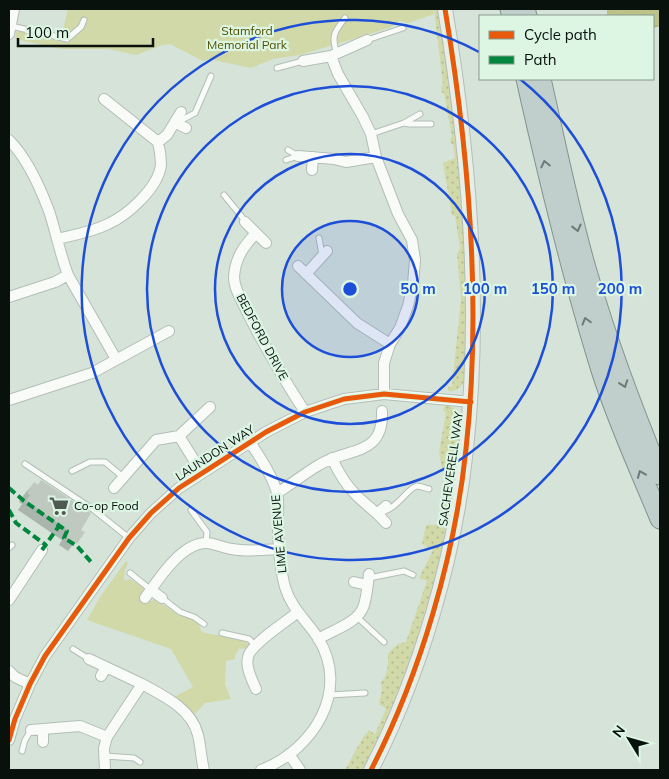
<svg xmlns="http://www.w3.org/2000/svg" width="669" height="779" font-family="Mulish,sans-serif">
<style>
.grass{fill:url(#grass-dots)}
.forest{fill:url(#forest-crowns)}
.park{fill:#d2d9a8}
.shadow{fill:#0003}
.building{fill:#bfc9bf}
.lines{fill:none;stroke-linecap:round;stroke-linejoin:round}
.lane-casing{stroke:#b3beb6;stroke-width:7}
.street-casing{stroke:#b3beb6;stroke-width:12}
.secondary-casing{stroke:#b3beb6;stroke-width:16}
.highway-casing{stroke:#81958e;stroke-width:21}
.lane{stroke:#f9fbf9;stroke-width:5}
.street{stroke:#f9fbf9;stroke-width:10}
.secondary{stroke:#e8edeb;stroke-width:14}
.highway{stroke:#c0cfcb;stroke-width:19}
.quiet{stroke:#00873e;stroke-width:4;stroke-dasharray:8 4;stroke-linecap:butt}
.cycleway-casing{stroke:#dcf6e3;stroke-width:8}
.cycleway{stroke:#e8590c;stroke-width:5}
.oneway{stroke:#6d7a75}
.ring{fill:none;stroke:#1d4ed8;stroke-width:2.5}
.labels{text-anchor:middle;stroke-width:4.5;stroke-linejoin:round;paint-order:stroke}
.park-label{font-size:12px;fill:#504e00;stroke:#dcf6e3}
.street-label{font-size:12px;fill:#08110b;stroke:#dcf6e3}
.poi-label{font-size:12px;fill:#08110b;stroke:#dcf6e3;text-anchor:start}
.centre{fill:#1d4ed8;stroke:#dcf6e3;stroke-width:2.5}
.ring-label{font-size:15px;text-anchor:middle;font-weight:bold;fill:#1d4ed8;stroke:#dcf6e3;stroke-width:4.5;stroke-linejoin:round;paint-order:stroke}
</style>
<defs>
<pattern id="grass-dots" width="8" height="8" patternUnits="userSpaceOnUse" patternTransform="scale(1.25)"><rect width="8" height="8" fill="#d2d9a8"/><path d="M2 2h.1M6 6h.1" fill="none" stroke="#b3b98f" stroke-width="1.8" stroke-linecap="round"/></pattern>
<pattern id="forest-crowns" width="20" height="18" patternUnits="userSpaceOnUse" patternTransform="scale(1.25)"><rect width="20" height="18" fill="#bcc288"/><path d="M2 6a3 3 0 1 1 6 0M12 15a3 3 0 1 1 6 0" fill="none" stroke="#a0a674"/></pattern>
</defs>
<rect width="100%" height="100%" fill="#d5e3d9"/>
<path class="grass" d="M434,9H440L459,157L464,223L468,307L465,381C460,387 457,392 448,391V387L452,386L461,299L457,254L460,248L455,216L452,215L443,163L455,158L453,144H451L450,138L452,137L444,93H442L441,86L443,85Z
M445,404L458,410L463,420L458,472L444,549L431,600L420,635L396,702L365,770H345L362,739L369,730L375,734L386,709L379,704L382,690L381,682C389,673 388,664 388,653L398,644L406,642L427,581L419,578L433,550L422,544L426,525H438L449,482L442,469L439,452L446,412L443,411Z"/>
<path class="forest" d="M607,9H660V26L653,28V16H607Z"/>
<path class="park" d="M68,9H433L434,14L408,23L399,21L389,28L300,55L273,59L251,68L209,59L203,61L170,44L162,45L136,55L109,49H61L15,39L18,24L62,34Z
M126,561L128,563L125,570L124,581L130,579L145,589L141,599L146,603L153,600H157L178,615L194,620L199,623L201,631L205,633L234,638L251,644L248,648L239,649L235,655V659L226,661L225,684L231,699L205,703L195,714L174,697L193,687L171,649L87,620L100,597Z"/>
<path class="shadow" d="M41,482L79,530L83,532L68,551L59,545L62,540L18,510L22,504L19,502L26,492L34,484L37,486Z"/>
<path class="building" d="M41,480L91,513L81,530L85,532L77,544L66,537L69,531L26,501L30,495L27,493L34,482L38,485Z"/>
<g class="lines">
<defs>
<path id="lane" d="M11,26L67,39L81,27L84,20
M367,40L403,28
M337,54C331,36 334,32 345,18
M277,68L303,61
M420,114L404,123L409,124H431
M176,123L195,113L211,76
M371,134L404,123
M286,160L298,156L288,150
M224,195L242,217L245,222
M319,238L322,255
M25,464L94,510L129,538
M72,471L90,462H105L123,477
M191,510L207,532L206,543
M385,511C398,507 409,487 417,486C420,486 425,488 429,489
M9,548L12,545
M130,573L151,590
M369,578L404,571L413,575
M162,598L180,612L194,617L204,624
M357,617L384,642
M222,633L249,639L256,646
M73,649L89,659
M329,695L365,693
M22,751L25,740L31,730
M105,756L134,758L140,762"/>
<path id="street" d="M9,34L14,9
M331,56L338,74L363,117L371,134L376,157L398,214L412,240L415,260L413,284L408,306L400,328L390,344L384,363V394
M303,61L331,56L367,40
M176,123L186,128
M9,140C27,158 40,187 49,211C56,232 60,254 68,275L116,359
M158,142L167,135L181,112
M298,156L334,159L346,162L376,157
M312,170L313,157
M245,222L266,243
M256,233C244,246 235,258 234,277C234,290 244,304 249,316C266,349 285,381 305,412
M57,239C74,235 92,232 108,224C128,215 158,188 161,165C161,157 160,150 158,142L104,99
M298,266L357,323L390,344
M306,274L327,251
M9,297L55,282L68,275
M9,400L92,373L169,331
M179,436L210,407
M250,442C259,456 273,476 277,493C279,501 278,511 278,519C278,542 279,565 285,587C291,608 307,621 318,638C351,691 313,750 261,770
M332,458C338,472 345,484 356,495C366,505 377,512 386,523
M114,488L156,440L179,436L202,473
M277,493C292,484 305,473 319,465C348,447 384,457 382,411
M378,513L386,506
M354,582L367,585
M151,590L162,598
M145,598C158,580 181,543 206,543C214,543 224,548 232,549C247,552 263,550 279,549
M9,600L42,550
M318,639C333,630 359,623 364,605C367,595 368,584 369,574
M89,659L142,684
M9,671L15,677L30,684
M101,676L106,667
M256,689C252,680 244,665 249,654C256,641 285,622 297,613
M31,730L80,726L107,737
M43,730V742
M9,740L15,719L30,684L45,656L129,538L151,513L179,488L266,432L305,412L344,399L384,394L471,402
M289,754L300,770
M105,770L104,748L107,737L142,684C164,696 192,709 198,735C201,747 201,759 204,770"/>
<path id="secondary" d="M371,770C420,675 455,556 466,449C482,304 469,152 445,9"/>
<path id="highway" d="M510,9L512,16
M525,9L527,16
M526,79C548,177 571,274 601,370C617,421 640,470 660,519
M541,79C556,144 569,211 588,275C608,343 633,410 660,475"/>
</defs>
<use href="#lane" class="lane-casing"/>
<use href="#street" class="street-casing"/>
<use href="#secondary" class="secondary-casing"/>
<use href="#highway" class="highway-casing"/>
<use href="#lane" class="lane"/>
<use href="#street" class="street"/>
<use href="#secondary" class="secondary"/>
<use href="#highway" class="highway"/>
<path class="quiet" d="M9,488L24,501L67,531L64,538L77,546L91,562
M9,510L16,523L46,545
M42,550L59,526"/>
<defs>
<path id="cycleway" d="M9,740L15,719L30,684L45,656L129,538L151,513L179,488L266,432L305,412L344,399L384,394L471,402
M371,770C420,675 455,556 466,449C482,304 469,152 445,9"/>
</defs>
<use href="#cycleway" class="cycleway-casing"/>
<use href="#cycleway" class="cycleway"/>
</g>
<defs><path id="oneway-chevron" d="M-2-3.5L2.5 0L-2 3.5" fill="none" stroke-width="1.6" stroke-linecap="round" stroke-linejoin="round" transform="scale(1.25)"/></defs>
<g class="oneway">
<use href="#oneway-chevron" transform="translate(545 164) rotate(-103)"/>
<use href="#oneway-chevron" transform="translate(577 228) rotate(76)"/>
<use href="#oneway-chevron" transform="translate(586 321) rotate(-106)"/>
<use href="#oneway-chevron" transform="translate(624 384) rotate(70)"/>
<use href="#oneway-chevron" transform="translate(641 474) rotate(-113)"/>
</g>
<circle cx="350" cy="289" r="68" fill="#1d4ed8" fill-opacity=".12"/>
<g class="ring">
<circle cx="350" cy="289" r="68"/>
<circle cx="350" cy="289" r="135"/>
<circle cx="350" cy="289" r="203"/>
<path d="M520 79A270 270 0 1 1 479 52"/>
</g>
<defs>
<symbol id="supermarket-bare" viewBox="-9 -9 18 18"><path d="M-6-5.5h2.5l.6 2H6L4.5 2H-2.5L-4.4-4H-6ZM-1.5 3.2a1.3 1.3 0 1 0 .1 0ZM3 3.2a1.3 1.3 0 1 0 .1 0Z" fill="#505a53" stroke="#dcf6e3" stroke-width="2.5" paint-order="stroke"/></symbol>
</defs>
<g fill-rule="evenodd">
<use href="#supermarket-bare" x="45" y="492" width="28" height="28"/>
</g>
<g class="labels">
<g class="park-label">
<text x="247" y="35">Stamford<tspan x="247" dy="14">Memorial Park</tspan></text>
</g>
<g class="street-label">
<text transform="translate(262 337) rotate(62)" y="4">BEDFORD DRIVE</text>
<text transform="translate(215 453) rotate(-33)" y="4">LAUNDON WAY</text>
<text transform="translate(451 469) rotate(-82)" y="4">SACHEVERELL WAY</text>
<text transform="translate(279 534) rotate(-95)" y="4">LIME AVENUE</text>
</g>
<g class="poi-label">
<text x="74" y="510">Co-op Food</text>
</g>
</g>
<circle cx="350" cy="289" r="8" class="centre"/>
<g class="ring-label">
<text x="418" y="294">50 m</text>
<text x="485" y="294">100 m</text>
<text x="553" y="294">150 m</text>
<text x="620" y="294">200 m</text>
</g>
<rect width="669" height="779" fill="none" stroke="#08110b" stroke-width="20"/>
<rect x="479" y="15" width="175" height="65" fill="#dcf6e3" stroke="#879a8d"/>
<rect x="489" y="31" width="25" height="8" fill="#e8590c" stroke="#879a8d"/>
<text x="524" y="40" font-size="15" fill="#08110b">Cycle path</text>
<rect x="489" y="56" width="25" height="8" fill="#00873e" stroke="#879a8d"/>
<text x="524" y="65" font-size="15" fill="#08110b">Path</text>
<g transform="translate(629 739) rotate(307)" stroke="#dcf6e3" stroke-width="4" paint-order="stroke">
<path d="M0-4L9 19L0 12L-9 19Z" fill="#08110b"/>
<text y="-8" font-size="14" font-weight="bold" text-anchor="middle" fill="#08110b">N</text>
</g>
<path d="M18 38v8h135v-8" fill="none" stroke="#08110b" stroke-width="2.5"/>
<text x="25" y="38" font-size="15" fill="#08110b" stroke="#dcf6e3" stroke-width="4" paint-order="stroke">100 m</text>
</svg>
